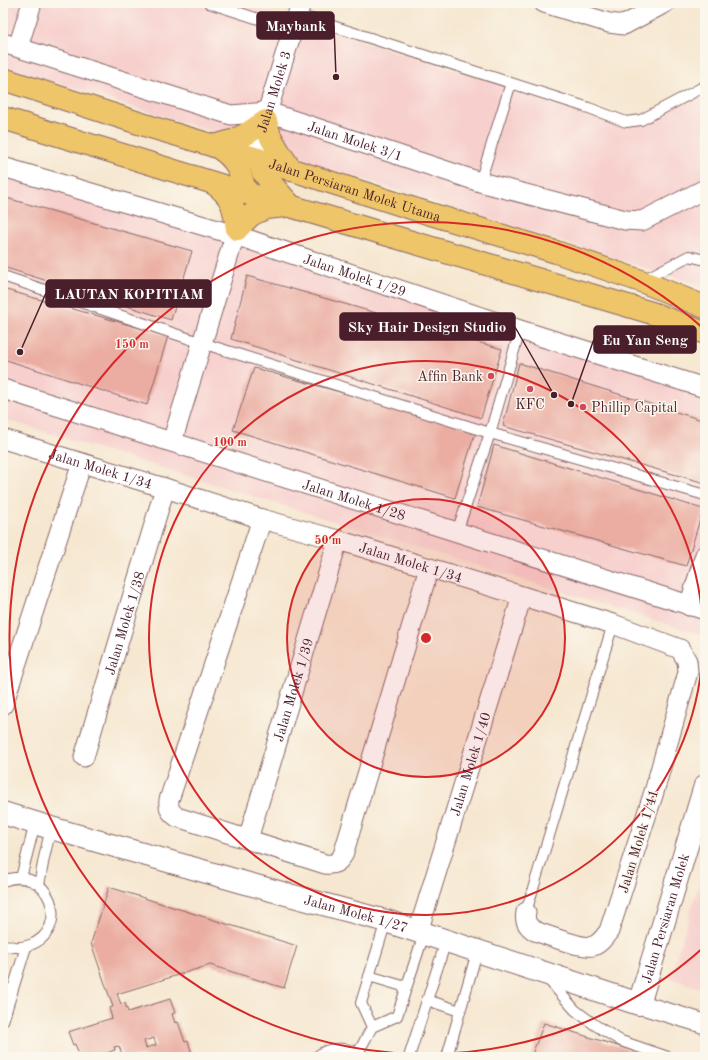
<svg xmlns="http://www.w3.org/2000/svg" width="708" height="1060" font-family="'Old Standard TT',serif">
<style>
.built{fill:#f7d0ce}
.building{fill:#ebada2;fill-rule:evenodd}
.lines{fill:none;stroke-linecap:round;stroke-linejoin:round}
.service-casing{stroke:#866565;stroke-width:12}
.minor-casing{stroke:#866565;stroke-width:21}
.tertiary-casing{stroke:#866565;stroke-width:24}
.primary-casing{stroke:#866565;stroke-width:24}
.service{stroke:#fff;stroke-width:10}
.minor{stroke:#fff;stroke-width:19}
.tertiary{stroke:#fff;stroke-width:22}
.primary{stroke:#eec569;stroke-width:22}
.ring{fill:none;stroke:#d62828;stroke-width:2}
.poi-dot{fill:#d1495b;stroke:#fbf7ec;stroke-width:1.5}
.labels{text-anchor:middle;stroke-width:3;stroke-linejoin:round;paint-order:stroke}
.street-label{font-size:14px;fill:#4a1f2b;stroke:#fbf7ec}
.poi-label{font-size:14px;fill:#4a1f2b;stroke:#fbf7ec;text-anchor:end}
.centre{fill:#d62828;stroke:#fbf7ec;stroke-width:2}
.ring-label{font-size:12px;text-anchor:middle;font-weight:bold;fill:#d62828;stroke:#fbf7ec;stroke-width:3;stroke-linejoin:round;paint-order:stroke}
.leader{fill:none;stroke:#4a1f2b;stroke-width:1.5}
.callout-dot{fill:#4a1f2b;stroke:#fbf7ec;stroke-width:1.5}
.callout{fill:#4a1f2b;stroke:#4a1f2b;stroke-width:1.5}
.callout-label{font-size:15px;text-anchor:middle;font-weight:bold;fill:#fff}
</style>
<rect width="100%" height="100%" fill="#fbf7ec"/>
<filter id="ink" filterUnits="userSpaceOnUse"><feTurbulence type="fractalNoise" baseFrequency=".025" numOctaves="2"/><feDisplacementMap in="SourceGraphic" scale="8" xChannelSelector="R" yChannelSelector="G"/><feConvolveMatrix kernelMatrix="1 2 1 2 8 2 1 2 1" color-interpolation-filters="sRGB"/></filter>
<filter id="wash" filterUnits="userSpaceOnUse"><feTurbulence type="fractalNoise" baseFrequency=".012" numOctaves="4" result="noise"/><feDisplacementMap in="SourceGraphic" scale="16" xChannelSelector="R" yChannelSelector="G"/><feGaussianBlur stdDeviation="0.9" result="paint"/><feColorMatrix in="noise" values="0 0 0 0 0 0 0 0 0 0 0 0 0 0 0 0 0 1.4 0 .05"/><feComposite in="paint" operator="in"/></filter>
<g filter="url(#wash)">
<rect width="100%" height="100%" fill="#f6e7d0"/>
<path class="built" d="M3,3H238L632,125L705,84V287L3,66Z
M3,161L705,378V636L3,419Z
M705,865V990L670,978Z"/>
<g id="blocks">
<path class="building" d="M3,197L192,251L171,320L3,267Z
M247,276L502,349L481,418L231,339Z
M3,289L168,336L147,405L3,359Z
M519,363L705,421V483L503,426Z
M254,368L476,430L455,498L233,430Z
M494,445L703,509L686,566L477,507Z
M109,887L297,946L284,988L210,965L117,994L121,1004L125,1003L128,1012L170,999L175,1013L172,1014L175,1023L178,1022L185,1042L188,1041L193,1057H141V1056L138,1057H123L119,1046L114,1047L115,1050L104,1054L105,1057H75L74,1056L79,1054L75,1044L73,1045L68,1032L112,1018L109,1008L113,1007L91,943ZM154,1038L156,1045L146,1048L144,1041Z
M544,1023L653,1057H531Z"/>
</g>
</g>
<g filter="url(#ink)">
<use href="#blocks" fill-opacity="0" stroke="#866565" stroke-width="1"/>
<g class="lines">
<defs>
<path id="service" d="M209,3L293,30
M298,15L589,108L626,122L641,120L705,86
M480,182L511,83
M3,276L202,343L490,433L705,495
M643,280L689,256L705,260
M457,532L490,433L520,330
M21,878L35,823
M3,881C49,863 73,929 30,945C22,948 11,948 3,944
M39,885L44,858L51,828
M526,912L613,624
M369,976L406,987
M547,978L575,1010L595,1025L621,1041L668,1057
M3,987L12,993
M427,1000L460,1011
M3,1021L26,947
M372,1027L361,1003L386,921
M358,1053L372,1027L397,1016L424,934
M316,1057C330,1045 350,1047 364,1057
M409,1057L446,941
M447,1057L477,952"/>
<g id="minor">
<path d="M544,3L609,23L624,25L665,3"/>
<path id="s1" d="M3,43L231,115L268,112L480,182L625,220L642,221L705,189"/>
<path d="M18,47L32,3"/>
<path id="s2" d="M258,159L257,151L258,142L301,3"/>
<path id="s3" d="M3,167L235,235L520,330L705,388"/>
<path id="s4" d="M3,389L705,610"/>
<path id="s5" d="M3,439L165,488L262,519L338,540L522,596L613,624L680,649L687,661L688,672L654,792L609,931C605,936 600,944 593,946C582,949 547,935 535,931C527,926 524,921 526,912"/>
<path d="M172,442L235,235L239,224"/>
<path d="M262,519L169,800C168,808 170,812 177,817L325,864C334,865 338,863 343,855L429,568"/>
<path d="M689,606L705,555"/>
<path d="M3,705L82,463"/>
<path id="s6" d="M84,757L165,488"/>
<path id="s7" d="M248,839L338,540"/>
<path id="s8" d="M418,932L522,596"/>
<path d="M639,1004L705,1024"/>
</g>
<g id="tertiary">
<path id="s9" d="M3,813L51,828L249,884L386,921L639,1004L705,786"/>
</g>
<g id="primary">
<path id="s10" d="M3,79L154,128L258,159L414,209L556,252L641,281L705,307"/>
<path d="M3,118L246,193L652,313L705,333"/>
<path d="M214,146L235,140L248,133L266,121L270,136L278,150L291,170"/>
<path d="M219,148C238,160 240,172 246,193"/>
<path d="M258,159L263,172L275,188L291,206"/>
<path d="M213,183C233,197 234,207 237,229"/>
<path d="M237,229L251,215L266,208L286,206"/>
</g>
</defs>
<use href="#service" class="service-casing"/>
<use href="#minor" class="minor-casing"/>
<use href="#tertiary" class="tertiary-casing"/>
<use href="#primary" class="primary-casing"/>
<use href="#service" class="service"/>
<use href="#minor" class="minor"/>
<use href="#tertiary" class="tertiary"/>
<use href="#primary" class="primary"/>
</g>
</g>
<circle cx="426" cy="638" r="139" fill="#d62828" fill-opacity=".12"/>
<g class="ring">
<circle cx="426" cy="638" r="139"/>
<circle cx="426" cy="638" r="277"/>
<path d="M704 947A416 416 0 1 1 704 329"/>
</g>
<g class="poi-dot">
<circle cx="491" cy="376" r="4"/>
<circle cx="530" cy="389" r="4"/>
<circle cx="583" cy="407" r="4"/>
</g>
<g class="labels">
<g class="street-label">
<text dy="5" stroke="none"><textPath href="#s2" startOffset="70">Jalan Molek 3</textPath></text>
<text dy="5" stroke="none"><textPath href="#s1" startOffset="368">Jalan Molek 3/1</textPath></text>
<text dy="5" stroke="none"><textPath href="#s10" startOffset="369">Jalan Persiaran Molek Utama</textPath></text>
<text dy="5" stroke="none"><textPath href="#s3" startOffset="368">Jalan Molek 1/29</textPath></text>
<text dy="5" stroke="none"><textPath href="#s5" startOffset="102">Jalan Molek 1/34</textPath></text>
<text dy="5" stroke="none"><textPath href="#s4" startOffset="368">Jalan Molek 1/28</textPath></text>
<text dy="5" stroke="none"><textPath href="#s5" startOffset="426">Jalan Molek 1/34</textPath></text>
<text dy="5" stroke="none"><textPath href="#s6" startOffset="140">Jalan Molek 1/38</textPath></text>
<text dy="5" stroke="none"><textPath href="#s7" startOffset="156">Jalan Molek 1/39</textPath></text>
<text dy="5" stroke="none"><textPath href="#s8" startOffset="176">Jalan Molek 1/40</textPath></text>
<text transform="translate(638 841) rotate(-73)" y="5">Jalan Molek 1/41</text>
<text dy="5" stroke="none"><textPath href="#s9" startOffset="367">Jalan Molek 1/27</textPath></text>
<text dy="5" stroke="none"><textPath href="#s9" startOffset="754">Jalan Persiaran Molek</textPath></text>
</g>
<g class="poi-label">
<text x="483" y="381">Affin Bank</text>
<text x="530" y="409" text-anchor="middle">KFC</text>
<text x="591" y="412" text-anchor="start">Phillip Capital</text>
</g>
</g>
<circle cx="426" cy="638" r="6" class="centre"/>
<g class="ring-label">
<text x="132" y="348">150 m</text>
<text x="230" y="446">100 m</text>
<text x="328" y="544">50 m</text>
</g>
<path class="leader" d="M336 77L334 26M20 352L46 293M554 395L515 327M571 404L594 339"/>
<g class="callout-dot">
<circle cx="336" cy="77" r="4"/>
<circle cx="20" cy="352" r="4"/>
<circle cx="554" cy="395" r="4"/>
<circle cx="571" cy="404" r="4"/>
</g>
<g class="callout">
<rect x="257" y="12" width="77" height="27" rx="4"/>
<rect x="46" y="280" width="165" height="27" rx="4"/>
<rect x="340" y="313" width="175" height="27" rx="4"/>
<rect x="594" y="326" width="102" height="27" rx="4"/>
</g>
<g class="callout-label">
<text x="296" y="31">Maybank</text>
<text x="129" y="299">LAUTAN KOPITIAM</text>
<text x="427" y="332">Sky Hair Design Studio</text>
<text x="645" y="345">Eu Yan Seng</text>
</g>
<rect width="708" height="1060" fill="none" stroke="#fbf7ec" stroke-width="16"/>
</svg>
